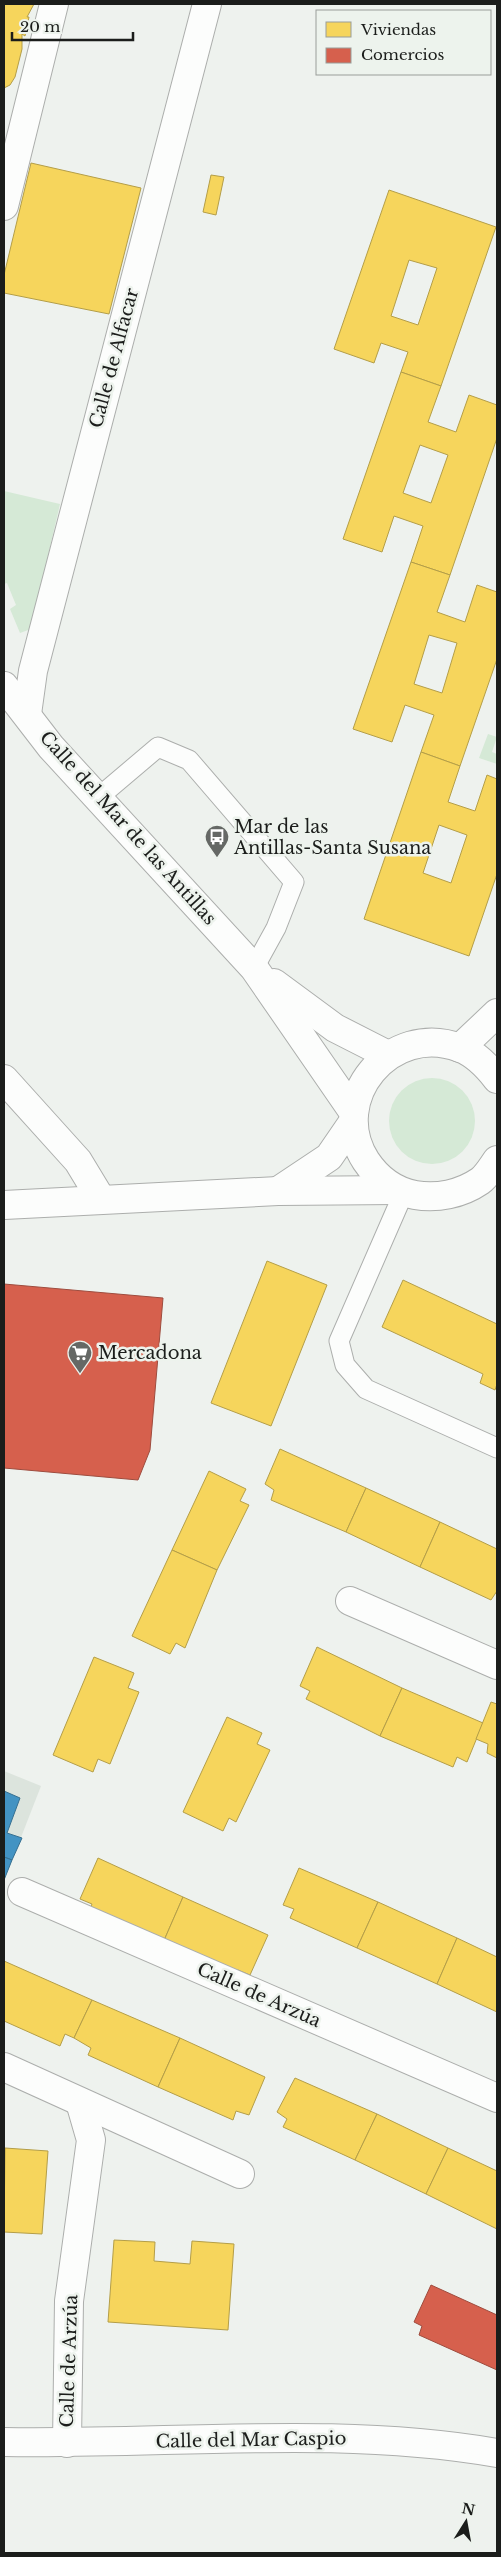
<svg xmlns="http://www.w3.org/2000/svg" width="501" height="2557" viewBox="0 0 501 2557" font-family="'Libre Baskerville',serif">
	<rect width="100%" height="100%" fill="#eef2ee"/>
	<!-- built -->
	<polygon fill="#dce4dd" points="4,1771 41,1786 4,1881"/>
	<!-- green -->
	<g fill="#d5e9d6">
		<polygon points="4,491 60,504 31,629 20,633 10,609 16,605 7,583 4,584"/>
		<polygon points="488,734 497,737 492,752 497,754 497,764 479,758"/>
		<circle cx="432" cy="1121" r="43"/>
	</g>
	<!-- homes -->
	<g fill="#f6d55c" stroke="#b49e48" fill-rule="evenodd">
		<polygon points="4,4 34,4 27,17 29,17 25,36 22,34 22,49 15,77 10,85 4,88"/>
		<polygon points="31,163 141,188 109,314 4,293 4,275"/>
		<polygon points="211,175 224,177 216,215 203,212"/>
		<path d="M389,190L496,227L441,386L401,372L408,352L381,343L374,363L334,349ZM409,260L437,268L418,325L391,316Z"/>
		<path d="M401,372L441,386L428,422L456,432L469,395L497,405V438L450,575L411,562L423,526L394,516L382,552L343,539ZM420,445L448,455L431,503L403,493Z"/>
		<path d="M411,562L450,575L437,612L465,622L477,585L497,592V659L460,766L421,752L434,715L405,705L392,742L353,729ZM429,635L457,643L442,693L414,684Z"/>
		<path d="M421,752L460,766L448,802L475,811L487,775L497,779V874L469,956L364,919ZM439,825L467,835L451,883L423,873Z"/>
		<polygon points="267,1261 327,1285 271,1426 211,1403"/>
		<polygon points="403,1280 497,1324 497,1384 495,1390 480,1383 483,1374 382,1327"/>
		<polygon points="280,1449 366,1488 346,1532 271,1500 274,1490 265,1484"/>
		<polygon points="209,1471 246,1489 240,1501 249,1505 217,1570 172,1550"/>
		<polygon points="366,1488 440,1522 420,1567 346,1532"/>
		<polygon points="440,1522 497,1549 497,1591 491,1600 420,1567"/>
		<polygon points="172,1550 217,1570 185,1648 176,1643 170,1654 132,1636"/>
		<polygon points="317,1647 402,1688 380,1736 306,1699 310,1691 300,1686"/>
		<polygon points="94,1657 134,1673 128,1688 139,1692 110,1764 98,1759 93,1772 53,1755"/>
		<polygon points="402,1688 483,1723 467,1762 457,1757 453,1767 380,1736"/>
		<polygon points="491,1702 497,1704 497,1758 487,1753 488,1744 476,1739"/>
		<polygon points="227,1717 262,1733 257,1744 270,1750 236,1822 229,1818 223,1831 183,1812"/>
		<polygon points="98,1858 183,1897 162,1945 89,1911 92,1904 80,1899"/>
		<polygon points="299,1868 378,1902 357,1948 290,1918 294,1909 283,1905"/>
		<polygon points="183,1897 268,1935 250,1975 238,1970 235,1976 162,1945"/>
		<polygon points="378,1902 457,1938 437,1984 357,1948"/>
		<polygon points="457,1938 497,1957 497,2012 437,1984"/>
		<polygon points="4,1961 92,2000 74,2038 65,2034 60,2046 4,2021"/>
		<polygon points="92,2000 180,2038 158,2087 88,2055 91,2048 74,2038"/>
		<polygon points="180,2038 265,2077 249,2115 236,2111 233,2120 158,2087"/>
		<polygon points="295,2078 377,2114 355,2160 283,2127 287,2119 277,2112"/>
		<polygon points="377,2114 448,2148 426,2194 355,2160"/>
		<polygon points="5,2148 48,2151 42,2234 4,2232"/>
		<polygon points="448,2148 497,2171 497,2229 426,2194"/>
		<polygon points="114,2240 155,2242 154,2261 190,2264 192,2241 234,2244 228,2330 108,2322"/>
	</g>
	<!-- shops -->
	<g fill="#d6604d" stroke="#9e4c3e">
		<polygon points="4,1284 163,1298 150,1450 138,1480 4,1468"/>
		<polygon points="431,2285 497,2315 497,2370 419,2335 422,2326 414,2322"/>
	</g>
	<!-- schools -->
	<g fill="#4393c3" stroke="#377091">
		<polygon points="4,1791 20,1798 7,1833 22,1838 12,1860 4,1857"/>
		<polygon points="4,1857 12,1860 4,1880"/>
	</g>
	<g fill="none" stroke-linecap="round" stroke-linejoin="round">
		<defs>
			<g id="lane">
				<polyline points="99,797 158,747 189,760 294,882 276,928 254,968"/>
				<polyline points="404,1192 339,1341 345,1365 366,1389 497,1448"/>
			</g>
			<g id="street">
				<polyline points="4,206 54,4"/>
				<polyline points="4,686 51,747 254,968 354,1113"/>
				<polyline points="27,714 33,671 207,4"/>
				<polyline points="274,983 335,1028 388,1055"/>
				<polyline points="460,1048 497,1013"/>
				<polyline points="4,1079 78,1161 101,1199"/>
				<path d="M497,1079C487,1066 476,1054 460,1048C391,1021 326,1099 366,1161C378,1179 394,1191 415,1195C437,1199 461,1194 480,1181C487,1176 492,1167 497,1160"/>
				<polyline points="278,1191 329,1157 353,1122"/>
				<polyline points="4,1205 278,1191 397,1190"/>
				<polyline points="350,1601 497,1665"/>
				<polyline points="22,1892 497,2098"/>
				<polyline points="4,2067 240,2174"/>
				<path d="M4,2442C168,2445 335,2425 497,2453"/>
				<polyline points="67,2443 69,2301 91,2140 80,2102"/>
			</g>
		</defs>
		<!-- lane casing -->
		<use href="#lane" stroke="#acaeac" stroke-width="21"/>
		<!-- street casing -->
		<use href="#street" stroke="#acaeac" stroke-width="30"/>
		<!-- lane -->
		<use href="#lane" stroke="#fcfdfc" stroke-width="19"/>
		<!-- street -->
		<use href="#street" stroke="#fcfdfc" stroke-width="28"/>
	</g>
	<!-- icons -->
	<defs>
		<symbol id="bus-pin" viewBox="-11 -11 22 30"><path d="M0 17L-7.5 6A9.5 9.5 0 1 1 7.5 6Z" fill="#656865" stroke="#edf3ed"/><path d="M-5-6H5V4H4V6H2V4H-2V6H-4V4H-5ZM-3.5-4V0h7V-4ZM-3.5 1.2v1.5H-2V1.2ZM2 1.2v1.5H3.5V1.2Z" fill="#fff"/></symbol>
		<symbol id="supermarket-pin" viewBox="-11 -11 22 30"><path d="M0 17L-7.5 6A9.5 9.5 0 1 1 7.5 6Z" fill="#656865" stroke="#edf3ed"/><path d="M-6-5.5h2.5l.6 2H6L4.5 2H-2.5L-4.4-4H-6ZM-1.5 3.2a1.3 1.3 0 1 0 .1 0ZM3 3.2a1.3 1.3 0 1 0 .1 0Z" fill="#fff"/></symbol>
	</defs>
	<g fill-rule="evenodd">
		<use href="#bus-pin" x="203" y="823" width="28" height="38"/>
		<use href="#supermarket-pin" x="66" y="1339" width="28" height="38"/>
	</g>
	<g text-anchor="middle" stroke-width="5" stroke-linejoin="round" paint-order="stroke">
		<!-- street labels -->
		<g font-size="18" fill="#1b1d1b" stroke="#edf3ed">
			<text transform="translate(114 358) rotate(-75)" y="6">Calle de Alfacar</text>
			<text transform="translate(128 828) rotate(48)" y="6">Calle del Mar de las Antillas</text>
			<text transform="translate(259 1995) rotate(24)" y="6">Calle de Arzúa</text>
			<text transform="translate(69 2361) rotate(-88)" y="6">Calle de Arzúa</text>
			<text transform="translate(251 2440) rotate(-1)" y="6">Calle del Mar Caspio</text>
		</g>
		<!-- poi labels -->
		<g font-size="18" fill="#1b1d1b" stroke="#edf3ed" text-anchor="start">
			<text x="234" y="833">Mar de las<tspan x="234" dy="21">Antillas-Santa Susana</tspan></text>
			<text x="98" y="1359">Mercadona</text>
		</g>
	</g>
	<!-- border -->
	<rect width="501" height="2557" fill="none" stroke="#1b1d1b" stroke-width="10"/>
	<!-- legend -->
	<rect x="316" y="10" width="175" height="65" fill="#edf3ed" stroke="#999d99"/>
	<rect x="326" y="22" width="25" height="15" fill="#f6d55c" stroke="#999d99"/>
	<text x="361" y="35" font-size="15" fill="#1b1d1b">Viviendas</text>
	<rect x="326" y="48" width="25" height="15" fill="#d6604d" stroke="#999d99"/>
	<text x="361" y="60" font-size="15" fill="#1b1d1b">Comercios</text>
	<!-- north arrow -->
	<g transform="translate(466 2522) rotate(11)" stroke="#edf3ed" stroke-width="4" paint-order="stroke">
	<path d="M0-4L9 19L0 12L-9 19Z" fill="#1b1d1b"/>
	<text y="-8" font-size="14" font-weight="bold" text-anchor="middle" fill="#1b1d1b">N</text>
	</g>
	<!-- scale -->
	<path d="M12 32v8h121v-8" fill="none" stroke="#1b1d1b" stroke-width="2.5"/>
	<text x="20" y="32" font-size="15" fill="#1b1d1b" stroke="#edf3ed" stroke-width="4" paint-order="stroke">20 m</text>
</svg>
